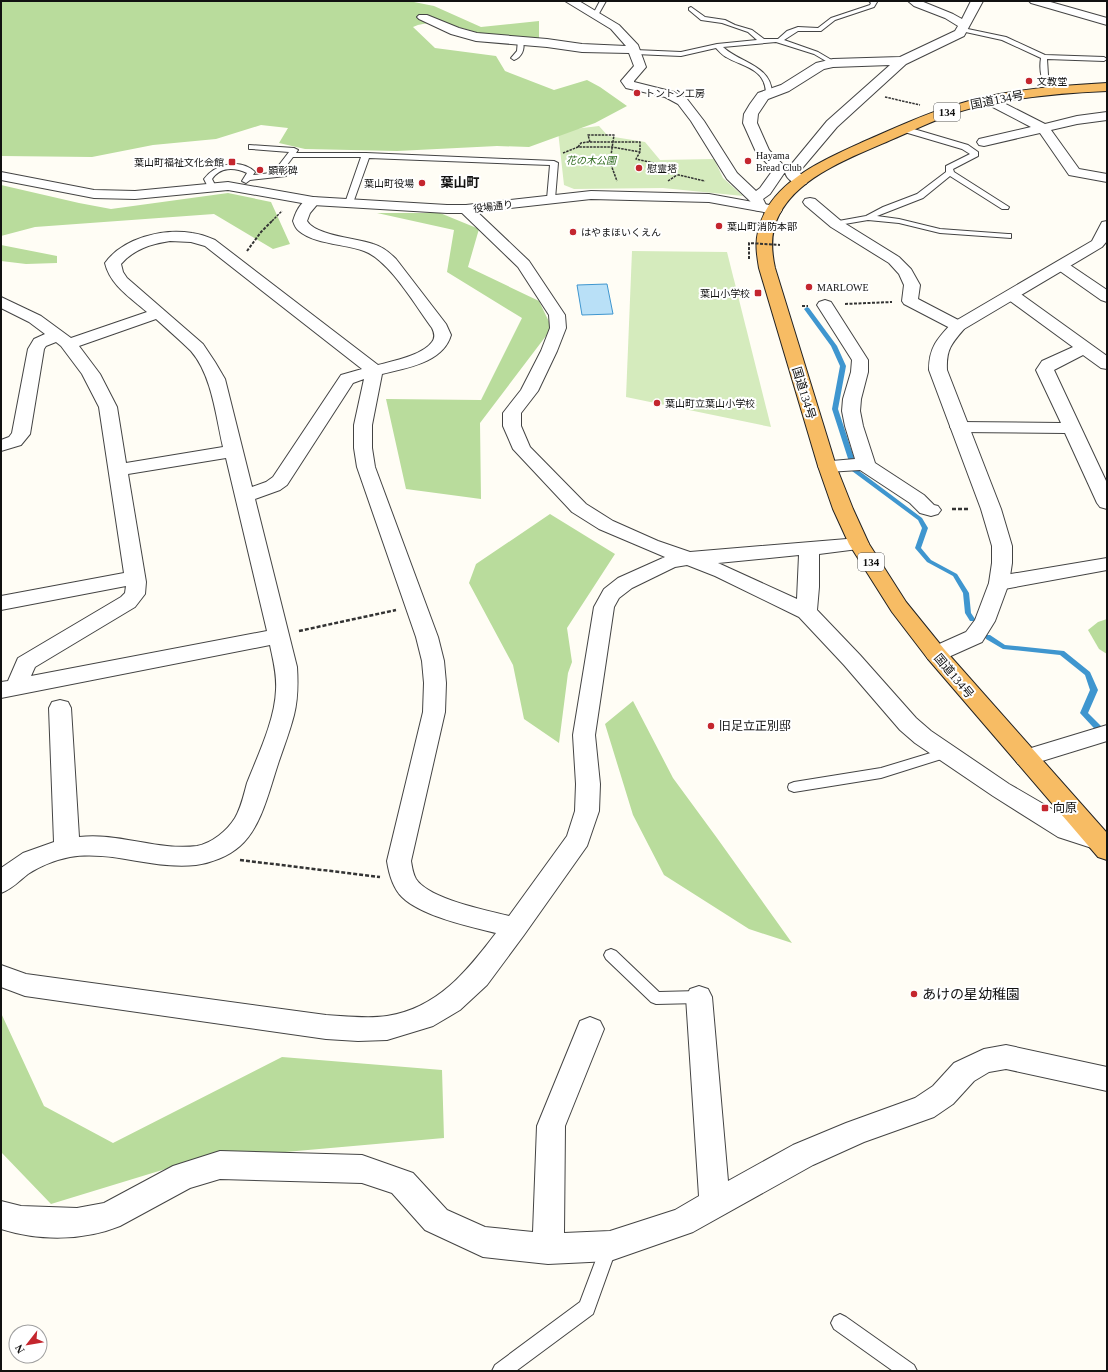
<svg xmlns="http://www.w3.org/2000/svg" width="1108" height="1372" viewBox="0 0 1108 1372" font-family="'Times New Roman','Noto Sans JP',serif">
	<rect width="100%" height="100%" fill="#fffdf5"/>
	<!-- green -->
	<g fill="#d5ebbd">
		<polygon points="599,126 608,136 645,142 660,160 714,159 723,178 743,196 663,188 574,189 564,185 558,131"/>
		<polygon points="632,251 727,252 771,427 626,397"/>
	</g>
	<!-- forest -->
	<g fill="#b9dc9c">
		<path d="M1,1H409L434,6L481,27L539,21V41C527,41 513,43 502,40C474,34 441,15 413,27L435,48L496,56L505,71L554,90L587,80L600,87L627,106L595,123L529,147L497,146L397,151L305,149L279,143L288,128L261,125L216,139L153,145L92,157L2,156Z"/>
		<polygon points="1,185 79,203 111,209 228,193 271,202 290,244 273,249 214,214 35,227 1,236"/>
		<polygon points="377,213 440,213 479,229 468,267 539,301 552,328 480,423 481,499 406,489 386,399 481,400 522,318 447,272 454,230"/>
		<polygon points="1,245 57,256 57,263 26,264 1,261"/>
		<polygon points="550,514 615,554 567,628 572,662 568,673 559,743 524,719 513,665 469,583 476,564"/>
		<polygon points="1107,619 1107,654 1099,649 1088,630 1098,622"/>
		<polygon points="633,701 673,778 717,838 792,943 749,929 664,875 633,815 605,724"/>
		<polygon points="1,1013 44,1106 113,1143 282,1057 442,1070 444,1138 195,1160 51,1204 1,1152"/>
	</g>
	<!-- water -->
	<polygon fill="#b9e0f7" stroke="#3f96cf" points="607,284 613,314 582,315 577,285"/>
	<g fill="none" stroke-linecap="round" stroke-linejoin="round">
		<!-- stream -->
		<g fill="#3f96cf" fill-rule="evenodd">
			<polygon points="807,307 809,308 837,346 846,366 838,409 858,470 922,518 928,528 921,548 931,560 957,574 969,593 971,613 975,619 974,621 970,621 965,613 963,593 953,576 927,562 915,548 922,528 918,520 852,471 832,409 840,366 831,346 804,309"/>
			<polygon points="986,635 990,635 1005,645 1064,651 1090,672 1098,690 1088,713 1107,732 1107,740 1104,739 1080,713 1090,690 1085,675 1060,655 1003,649 986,639 985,637"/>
		</g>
		<defs>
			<g id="service">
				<polygon points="600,1 606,1 597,17 593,17 592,16"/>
				<path d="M869,1L877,2L874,7L835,20L821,31H798L784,40L818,52L835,62V64H831L814,54L776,42L723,47C740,63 771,65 772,93L769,95L766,93C765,68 743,67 726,57C722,55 719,51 716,48L681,56L635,54L632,52L635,50L681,52L717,44L757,40L748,32L722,23L701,20L689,10V8L691,7L705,17L725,20L735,25L752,30L764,39H778L787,31L798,27L818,28L831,18L870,5L871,3Z"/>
				<path d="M963,28L1006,37L1045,55L1104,57L1107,59L1104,61L1047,59L1048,75L1057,90L1054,92C1041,87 1039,70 1041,58L1002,40L961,31L960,30Z"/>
				<path d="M518,40L523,41C525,49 522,57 514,60L511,58L517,51Z"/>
				<polygon points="901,127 907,127 968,145 978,152 978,156 953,169 954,172 1009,207 1008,209 1002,209 950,176 923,198 877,216 899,219 940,229 1008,234 1011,234 1011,238 940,233 899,223 868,220 833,226 833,222 866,216 883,207 917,194 946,172 946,166 970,154 962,149 901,131"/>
				<path d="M249,145L294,148L298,150L296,153H366L554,161L558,163L555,199L551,201L547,199L550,165L369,158L353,203L349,205L345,203L361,157H293L287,165L286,176L250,180L246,183L242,181L247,173C234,167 220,167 212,179L216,187L215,189H209L204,179C215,164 240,158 255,172L253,175L279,172V165L289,152L252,149H249Z"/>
				<polygon points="947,748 951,750 953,753 951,756 881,778 794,792 789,790 788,787 789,784 794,782 881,768"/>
				<polygon points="611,949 616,951 659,992 699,991 704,993 706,997 704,1001 699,1003 656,1004 651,1002 606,959 604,955 606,951"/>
				<polygon points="609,1239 615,1241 617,1247 593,1314 516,1371 492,1371 495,1365 580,1302 603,1241"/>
				<polygon points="840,1314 846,1317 914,1365 917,1371 893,1371 834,1329 831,1323 834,1317"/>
			</g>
			<g id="minor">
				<path d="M565,1H579L619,25L638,45L646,67L634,81V82L674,92L687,99L704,121L737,173L756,191L760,188L773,170L756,152L743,123L744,114L750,104L758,93L781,85L816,63L833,59L900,57L955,31L958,26L945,18L914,6L908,1H921L953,14L962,19L971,1H983L964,36L906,64L837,127L799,172L808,181L806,184C797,186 787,181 785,172L827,121L890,65L833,67L824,69L789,91L768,99L758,114L757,123L769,150L787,169L770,194L763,199L767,207L765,210L760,211L755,210L750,201L727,179L691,121L678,104L665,97L626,88L621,81L634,66L629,53L582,52L547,47L476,41L451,34L419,19L417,17L419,15H427L459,28L477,33L547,39L582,44L626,46L611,29Z"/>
				<polygon points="1029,1 1047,1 1107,18 1107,25 1031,3"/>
				<polygon points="990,96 1045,124 1077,116 1107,112 1107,120 1077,124 1051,130 1079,169 1107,174 1107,182 1069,175 1040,133 984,146 979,145 977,142 979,139 1031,127 985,103 984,100 985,97"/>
				<path d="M313,197L318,198L320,201L310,213L307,221C316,236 357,238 373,244C383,247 389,252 396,259L446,324L451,335C443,363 406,368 382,374L372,425V448L375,467L438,637L444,661L446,683L445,712L411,861C412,867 413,874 416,879C429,899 486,910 509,916L567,836L575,811L576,784L573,735L594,607L604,589L618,578L665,557L599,529L572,512L513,449L503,426V413L521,390L541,351L550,328L549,315L518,267L461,212L459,209L461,206L466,205L471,206L529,261L565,315L566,328L557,351L538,391L521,413V426L530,447L586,504L613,521L658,541L690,552L859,538L866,540L869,544L866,548L819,554V587L817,610L860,655L916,718L931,731L1009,784L1076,823L1107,834V850L1101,851L1058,837L993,796L915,743L900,730L844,665L799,617L715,576L687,565L675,567L632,588L619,598L614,607L595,735L600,784L599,811L587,846L524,935L487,985L460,1010L433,1026L387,1040L358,1041L326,1039L25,996L1,987V965L26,974L326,1015C346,1016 367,1019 387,1016C438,1008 467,971 496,933C471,927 421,916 402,897C393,888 389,874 387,861L423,712L424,683L422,661L416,637L357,467L354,448V425L364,379L353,383L287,485L280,490L255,499L297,667C298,683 298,699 294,715C290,731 284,746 279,761C270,787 262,827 240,846C229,856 211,863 196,865C154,870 112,850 70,857C55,860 40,866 28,874C19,881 12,889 1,893V868L23,853L54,842L49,708L52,702L60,700L68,702L71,708L79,837C118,832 157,851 197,846C212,843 227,831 235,818C241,808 244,794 247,783C258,755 275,720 276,690C277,674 273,660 270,645L1,698V682L8,681L18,658L121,597L125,593L126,586L1,610V596L124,573L99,407L82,374L61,346L56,342L46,346L44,349L30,434L21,445L1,451V440L9,437L12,433L28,349L34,339L45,334L29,322L1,308V297L41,316L71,338L147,312C131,298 110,285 105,263C123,238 163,228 192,233C200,234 208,237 215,240L378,365C393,361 423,355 432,342C436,337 434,332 432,328C415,305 389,260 364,251C345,244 314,244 299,231C296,229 294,224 293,221C296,211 302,199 313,197ZM170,241L191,242L205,246L362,369L341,375L273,477L266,482L252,487L225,379L215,362L203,344L127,278L123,272L121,264C134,249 151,244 170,241ZM156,319C168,330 180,340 191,351C212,375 216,417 223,447L126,463L117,407L100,374L79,346ZM226,458L267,631L31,676L35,667L135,607L145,594L146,582L128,474ZM799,555L797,599L718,563Z"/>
				<polygon points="810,198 815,199 841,221 899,257 911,269 920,285 918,299 964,323 966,326 964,329 958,331 952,329 904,304 902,301 904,285 899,274 889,263 831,227 805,205 803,202 805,199"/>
				<polygon points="1062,261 1067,263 1107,290 1107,302 1101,300 1057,269 1054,266 1057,263"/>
				<polygon points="1012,290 1018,292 1107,356 1107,369 1101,368 1083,355 1054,370 1107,483 1107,509 1100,507 1097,503 1065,433 959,432 953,431 950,427 953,423 959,422 1061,423 1036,370 1042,361 1073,347 1006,298 1004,295 1006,292"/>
				<polygon points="825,300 831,302 868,360 868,372 861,399 860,411 863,426 875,463 924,495 934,505 938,506 941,510 938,514 931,516 920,513 910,503 860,470 827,472 820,470 818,466 820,462 855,459 845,426 842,411 843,399 851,372 852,360 817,305 819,302"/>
				<polygon points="1107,558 1107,570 999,590 992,588 989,583 992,578 999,576"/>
				<polygon points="1107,725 1107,741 1026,766 1018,764 1014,758 1018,752"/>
				<path d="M699,986L708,989L712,997L728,1181L793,1145L846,1123L915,1098L933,1086L954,1063L984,1049L1006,1045L1107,1067V1091L1006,1069L989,1072L974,1081L953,1104L934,1117L864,1142L813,1165L693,1232L610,1261L548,1264L483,1257L425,1230L392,1193L362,1183L220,1179L190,1188L120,1226C83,1241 39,1241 1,1229V1201L21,1206L77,1208L104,1203L173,1166L220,1151L362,1155L413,1173L447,1210L485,1227L533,1232L537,1126L580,1021L590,1017L600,1021L604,1029L565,1126L564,1233L610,1231L675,1210L699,1196L686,997L690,989Z"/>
			</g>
			<g id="tertiary">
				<polygon points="1,172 94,190 135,191 228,182 313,197 447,205 466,205 591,191 709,194 775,206 780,207 782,210 780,213 775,214 709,202 591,199 466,213 447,213 313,205 228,190 135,199 94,198 1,180"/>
				<path d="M1107,221V241L1102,247L964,329C951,344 946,350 947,370L1001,509L1012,546V563L1009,583L995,621L982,642L944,659L936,661L928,659L925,654L928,649L966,632L975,620L989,583L992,563V546L981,509L929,370C929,347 938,338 952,323L1092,241L1102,222Z"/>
			</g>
			<path id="trunk" d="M1107,83V91C1062,93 1016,97 972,108C944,115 919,128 893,139C855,156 799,175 779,215C770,232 771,250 775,268L836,466L853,509L869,544L906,602L944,649L1107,833V860L1098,857L928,659L892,612L849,544L833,509L818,466L759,268C757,256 755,244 758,232C768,182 824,160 865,141C893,129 922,115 952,106C1001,90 1055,86 1107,83Z"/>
		</defs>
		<!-- service casing -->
		<use href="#service" stroke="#444" stroke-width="2"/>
		<!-- minor casing -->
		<use href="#minor" stroke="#444" stroke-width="2"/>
		<!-- tertiary casing -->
		<use href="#tertiary" stroke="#444" stroke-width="2"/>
		<!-- trunk casing -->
		<use href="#trunk" stroke="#222" stroke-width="2"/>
		<!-- path-far2 -->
		<g stroke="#333" stroke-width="1.5" stroke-dasharray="2.5 1" stroke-linecap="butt">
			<polyline points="1107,39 1107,44"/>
			<polyline points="885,97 920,105"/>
			<polyline points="590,142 588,135 614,135 610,162 617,181"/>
			<polyline points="578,147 581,143 588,142 640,142 640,152 636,159 663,165 661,171 705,181"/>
			<polyline points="563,153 578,147 612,147 640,152"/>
			<polyline points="668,181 677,175"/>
			<polyline points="272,221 282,211"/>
		</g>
		<!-- path-far1 -->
		<g stroke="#333" stroke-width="2" stroke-dasharray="3 1.5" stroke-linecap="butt">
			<polyline points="247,251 261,232 273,220"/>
			<polyline points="845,304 892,302"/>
			<polyline points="802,306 808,306"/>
		</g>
		<!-- path -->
		<g stroke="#333" stroke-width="2.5" stroke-dasharray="4 2" stroke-linecap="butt">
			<polyline points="952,509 969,509"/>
			<polyline points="299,631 396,610"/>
			<polyline points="240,860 380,877"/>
		</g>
		<!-- service -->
		<use href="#service" fill="#fff" fill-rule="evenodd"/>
		<!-- minor -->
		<use href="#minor" fill="#fff" fill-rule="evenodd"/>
		<!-- tertiary -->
		<use href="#tertiary" fill="#fff" fill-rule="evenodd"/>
		<!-- trunk -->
		<use href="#trunk" fill="#f7bc64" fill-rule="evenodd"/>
		<!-- path-bridge -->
		<polyline stroke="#333" stroke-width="2" stroke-dasharray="3 1.5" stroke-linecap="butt" points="749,259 749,243 780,245"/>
	</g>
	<!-- markers -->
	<g fill="#c4262e" stroke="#fff" stroke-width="1.5">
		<circle cx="1029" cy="81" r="4"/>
		<circle cx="637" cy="93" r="4"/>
		<circle cx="748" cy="161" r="4"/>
		<rect x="228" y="158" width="8" height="8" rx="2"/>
		<circle cx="639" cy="168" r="4"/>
		<circle cx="260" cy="170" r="4"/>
		<circle cx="422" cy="183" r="4"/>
		<circle cx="719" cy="226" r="4"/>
		<circle cx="573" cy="232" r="4"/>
		<circle cx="809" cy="287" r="4"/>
		<rect x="754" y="289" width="8" height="8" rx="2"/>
		<circle cx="657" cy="403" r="4"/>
		<circle cx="711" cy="726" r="4"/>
		<rect x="1041" y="804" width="8" height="8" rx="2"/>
		<circle cx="914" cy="994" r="4"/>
	</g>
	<g text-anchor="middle" stroke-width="4" stroke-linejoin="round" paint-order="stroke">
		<!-- far-poi labels -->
		<g font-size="10" fill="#111" stroke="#fff" text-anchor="start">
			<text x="1037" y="85">文教堂</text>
			<text x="645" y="97">トントン工房</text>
			<text x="756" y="159">Hayama<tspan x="756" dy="12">Bread Club</tspan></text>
			<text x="224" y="166" text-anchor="end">葉山町福祉文化会館</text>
			<text x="647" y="172">慰霊塔</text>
			<text x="268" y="174">顕彰碑</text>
			<text x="414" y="187" text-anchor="end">葉山町役場</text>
			<text x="727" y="230">葉山町消防本部</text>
			<text x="581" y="236">はやまほいくえん</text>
			<text x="817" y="291">MARLOWE</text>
			<text x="750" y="297" text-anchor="end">葉山小学校</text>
			<text x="665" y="407">葉山町立葉山小学校</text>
		</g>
		<!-- far-park labels -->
		<g font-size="10" font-style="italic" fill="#2f6b1f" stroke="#fff">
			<text x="591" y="164">花の木公園</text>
		</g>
		<!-- far-street labels -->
		<g font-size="10" fill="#111" stroke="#fff">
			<text transform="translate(493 206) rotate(-7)" y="4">役場通り</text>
		</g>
		<!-- shield labels -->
		<g fill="#fff" stroke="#585858" stroke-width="1">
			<rect x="934" y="103" width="26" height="18" rx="3"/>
			<rect x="858" y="553" width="26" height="18" rx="3"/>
		</g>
		<g font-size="11" font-weight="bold" fill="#111">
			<text x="947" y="116">134</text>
			<text x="871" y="566">134</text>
		</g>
		<!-- street labels -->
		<g font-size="12" fill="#111" stroke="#fff">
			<text transform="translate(997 100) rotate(-11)" y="4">国道134号</text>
			<text transform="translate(804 393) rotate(73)" y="4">国道134号</text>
			<text transform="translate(954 676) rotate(50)" y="4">国道134号</text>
		</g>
		<!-- poi labels -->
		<g font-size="12" fill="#111" stroke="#fff" text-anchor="start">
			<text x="719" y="730">旧足立正別邸</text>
			<text x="1053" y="812">向原</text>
		</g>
		<!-- far-district labels -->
		<g font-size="13" font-weight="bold" fill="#111" stroke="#fff">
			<text x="460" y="187">葉山町</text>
		</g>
		<!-- near-poi labels -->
		<g font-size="14" fill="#111" stroke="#fff" text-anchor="start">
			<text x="922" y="999">あけの星幼稚園</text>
		</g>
	</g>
	<!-- border -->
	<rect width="1108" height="1372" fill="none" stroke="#111111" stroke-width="4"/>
	<!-- north arrow -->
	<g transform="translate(28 1344) rotate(239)"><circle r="19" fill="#ffffff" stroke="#a0a0a0"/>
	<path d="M0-3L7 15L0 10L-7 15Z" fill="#c4262e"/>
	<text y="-6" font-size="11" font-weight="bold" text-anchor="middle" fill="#111111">N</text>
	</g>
</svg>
